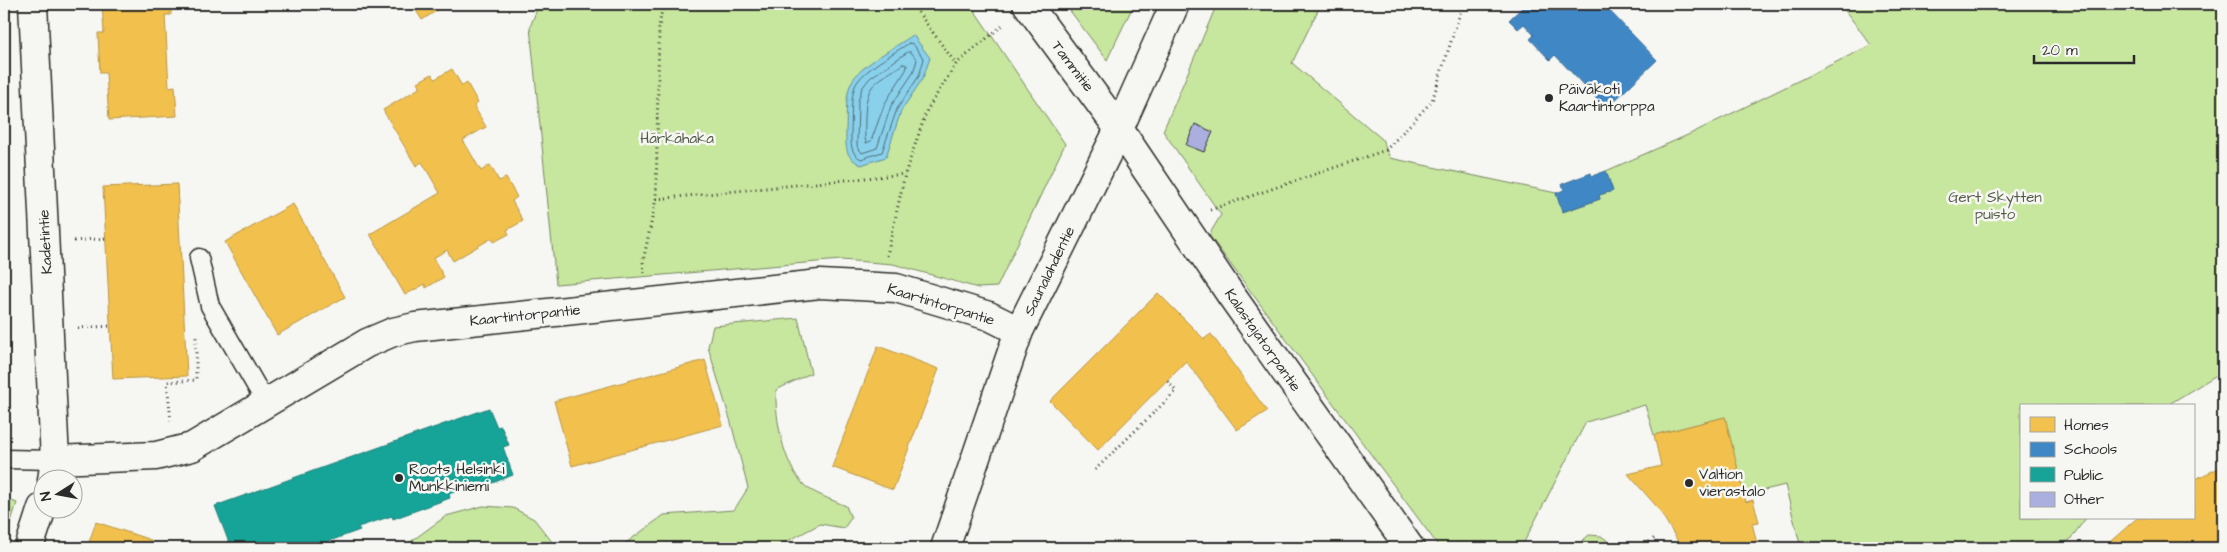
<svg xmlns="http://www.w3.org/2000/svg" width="2227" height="552" viewBox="0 0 2227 552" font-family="'Architects Daughter',sans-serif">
	<rect width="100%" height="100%" fill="#f6f6f2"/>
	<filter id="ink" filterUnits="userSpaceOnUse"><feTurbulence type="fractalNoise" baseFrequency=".02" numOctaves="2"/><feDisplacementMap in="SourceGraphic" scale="10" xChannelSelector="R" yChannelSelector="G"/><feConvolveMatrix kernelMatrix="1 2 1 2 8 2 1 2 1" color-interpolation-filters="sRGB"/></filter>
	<g filter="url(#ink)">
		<!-- green -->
		<g fill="#c7e69e" stroke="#798864">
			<polygon points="539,4 970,4 1065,144 997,287 978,288 893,264 841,260 556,284 530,27"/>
			<polygon points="1065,4 1134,4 1107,60"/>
			<polygon points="1217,4 1321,4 1292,63 1382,139 1390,158 1556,193 1563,212 1600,199 1599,195 1612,191 1606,171 1690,134 1871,45 1840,4 2223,4 2223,371 2166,406 2021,406 2021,518 2086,518 2069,541 2031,548 1801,548 1785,485 1744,495 1725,417 1654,435 1645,405 1586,422 1521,548 1440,548 1209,235 1221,215 1163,131"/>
			<path d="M798,318L811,373L776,390C775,418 783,464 804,485C812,493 835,501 846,506L851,518L844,528L820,524L786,542L769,548H619L664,515L734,510L748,488L730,419L708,347L713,326Z"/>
			<polygon points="4,498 17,503 4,543"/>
			<polygon points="483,506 513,508 534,519 557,548 402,548 446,516"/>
			<polygon points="1589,535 1601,536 1618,548 1574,548"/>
		</g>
		<!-- water -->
		<path fill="#89d0eb" stroke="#638e9e" d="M913,35L930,58L923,78L901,111L886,157L861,165C844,156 846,148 846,129C847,115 845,96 851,83C860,65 896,47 913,35Z"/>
		<!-- homes -->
		<g fill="#f2c14e" stroke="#b69444">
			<polygon points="102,4 171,4 171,15 165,15 169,87 175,86 177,116 109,120 106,73 100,73 98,33 104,33"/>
			<polygon points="412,4 447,4 422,20"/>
			<polygon points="452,69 462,86 467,83 478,103 474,106 486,127 463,140 481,171 490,165 499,181 506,178 517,197 512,201 523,221 507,230 509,234 494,242 492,238 453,261 447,250 433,258 444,277 426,288 425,284 405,295 370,234 440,193 422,162 416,166 383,110 421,87 418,82 432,74 435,79"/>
			<polygon points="177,184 187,376 113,379 103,187"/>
			<polygon points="293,204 345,297 277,335 225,242"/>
			<polygon points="1158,293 1204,339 1211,334 1267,411 1237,430 1186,361 1098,450 1050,401"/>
			<polygon points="878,346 939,369 893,490 832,467"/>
			<polygon points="705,360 723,425 572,466 554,401"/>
			<polygon points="1725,417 1746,502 1753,500 1759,522 1752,523 1758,548 1682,548 1658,508 1628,474 1661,466 1654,435"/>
			<polygon points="2223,466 2223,548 2103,548 2137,518 2193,518 2193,480"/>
			<polygon points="96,522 151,540 148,548 87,548"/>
		</g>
		<!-- schools -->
		<g fill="#3f88c5" stroke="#396c97">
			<polygon points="1526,4 1603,4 1657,60 1606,109 1555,55 1550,60 1530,39 1534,35 1524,24 1518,29 1509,20"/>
			<polygon points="1606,171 1613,191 1599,195 1600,199 1562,212 1556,193 1564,190 1562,184 1591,173 1592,176"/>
		</g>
		<!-- public -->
		<polygon fill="#17a398" stroke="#1d7f77" points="489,408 497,427 501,426 509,445 503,447 513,475 482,487 481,482 449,494 450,498 393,519 392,516 358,527 360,530 310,548 231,548 215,506"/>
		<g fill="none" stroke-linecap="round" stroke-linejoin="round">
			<!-- shore -->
			<g stroke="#516d78" stroke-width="1">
				<path d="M909,43L913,44L924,59L919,76L897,109L882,152L861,159C850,153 851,144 851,133C852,118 850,101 855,86C862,70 895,53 909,43Z"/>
				<polygon points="908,52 911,52 917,60 913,73 891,106 877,148 862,153 857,146 858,101 862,88 870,78"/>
				<path d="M903,64L907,65L906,70L885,103L871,141L866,143C864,136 865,127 865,119C866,82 874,84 903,64Z"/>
			</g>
		</g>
		<!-- building -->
		<polygon fill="#aaafe0" stroke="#2b2b2b" points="1195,124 1213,132 1204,152 1186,145"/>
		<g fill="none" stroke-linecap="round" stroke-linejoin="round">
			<defs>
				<g id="service">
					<polyline points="199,258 210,306 266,403"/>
					<polyline points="4,459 55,460"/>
				</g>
				<g id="minor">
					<polyline points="33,4 55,460 52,480"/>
					<polyline points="1027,4 1119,129 1231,295 1410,548"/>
					<polyline points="55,460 156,456 192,447 367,343 393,332 415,327 820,284 896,288 989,316 1019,331"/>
					<polyline points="29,548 42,508"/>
				</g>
				<polyline id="tertiary" points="945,548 1019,331 1119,129 1175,4"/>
			</defs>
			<!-- service casing -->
			<use href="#service" stroke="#2b2b2b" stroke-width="21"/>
			<!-- minor casing -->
			<use href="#minor" stroke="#2b2b2b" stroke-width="31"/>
			<!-- tertiary casing -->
			<use href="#tertiary" stroke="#2b2b2b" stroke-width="31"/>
			<!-- path -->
			<g stroke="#2b2b2b" stroke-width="3" stroke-dasharray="1 4" stroke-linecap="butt">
				<polyline points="912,4 956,64"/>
				<polyline points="656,199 905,174"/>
				<polyline points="1210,210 1386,150 1432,101 1463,4"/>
				<polyline points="74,241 106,238"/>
				<polyline points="887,256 905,174 927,110 956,64 1004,24"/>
				<polyline points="644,273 643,262 656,199 659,27 663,4"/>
				<polyline points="78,328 110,326"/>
				<polyline points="171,421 167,382 196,380 196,336"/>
				<polyline points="1095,470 1176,391 1167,381"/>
				<polyline points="1641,548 1656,537"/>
			</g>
			<!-- service -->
			<use href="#service" stroke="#f6f6f2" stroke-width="18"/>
			<!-- minor -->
			<use href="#minor" stroke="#f6f6f2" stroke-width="28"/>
			<!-- tertiary -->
			<use href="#tertiary" stroke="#f6f6f2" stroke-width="28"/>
		</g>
	</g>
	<!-- markers -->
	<g fill="#2b2b2b" stroke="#f6f6f2" stroke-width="2">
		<circle cx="1549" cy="98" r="5"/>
		<circle cx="399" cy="478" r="5"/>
		<circle cx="1689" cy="483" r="5"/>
	</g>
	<g text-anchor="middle" stroke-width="5" stroke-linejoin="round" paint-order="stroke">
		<!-- street labels -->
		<g font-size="15" fill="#2b2b2b" stroke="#f6f6f2">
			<text transform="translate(1073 66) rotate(53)" y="5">Tammitie</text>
			<text transform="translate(45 242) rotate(-93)" y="5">Kadetintie</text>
			<text transform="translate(1049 271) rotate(-64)" y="5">Saunalahdentie</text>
			<text transform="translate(941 304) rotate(17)" y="5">Kaartintorpantie</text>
			<text transform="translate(525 315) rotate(-6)" y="5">Kaartintorpantie</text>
			<text transform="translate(1263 340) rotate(55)" y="5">Kalastajatorpantie</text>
		</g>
		<!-- poi labels -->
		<g font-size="15" fill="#2b2b2b" stroke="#f6f6f2" text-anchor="start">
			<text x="1559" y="94">Päiväkoti<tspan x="1559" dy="17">Kaartintorppa</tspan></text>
			<text x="409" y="474">Roots Helsinki<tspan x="409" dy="17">Munkkiniemi</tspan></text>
			<text x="1699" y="479">Valtion<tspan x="1699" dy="17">vierastalo</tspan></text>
		</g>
		<!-- park labels -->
		<g font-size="15" fill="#525a48" stroke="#f6f6f2">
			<text x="677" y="143">Härkähaka</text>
			<text x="1995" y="202">Gert Skytten<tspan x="1995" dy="17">puisto</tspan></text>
		</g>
	</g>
	<!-- margin -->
	<rect width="2227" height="552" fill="none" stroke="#f6f6f2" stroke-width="20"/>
	<rect x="10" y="10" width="2207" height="532" fill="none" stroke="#2b2b2b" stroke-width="2" filter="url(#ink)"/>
	<!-- legend -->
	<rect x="2020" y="404" width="175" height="115" fill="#f6f6f2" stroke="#a5a5a2"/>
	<rect x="2030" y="417" width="25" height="15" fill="#f2c14e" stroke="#a5a5a2"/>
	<text x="2064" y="430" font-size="15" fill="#2b2b2b">Homes</text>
	<rect x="2030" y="442" width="25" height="15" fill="#3f88c5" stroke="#a5a5a2"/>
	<text x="2064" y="454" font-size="15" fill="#2b2b2b">Schools</text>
	<rect x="2030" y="467" width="25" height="15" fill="#17a398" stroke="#a5a5a2"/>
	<text x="2064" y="480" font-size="15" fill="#2b2b2b">Public</text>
	<rect x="2030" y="492" width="25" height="15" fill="#aaafe0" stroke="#a5a5a2"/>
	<text x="2064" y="504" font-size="15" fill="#2b2b2b">Other</text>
	<!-- north arrow -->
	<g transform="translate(58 494) rotate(259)"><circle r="24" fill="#f6f6f2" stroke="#a5a5a2"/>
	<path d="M0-4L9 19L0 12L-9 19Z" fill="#2b2b2b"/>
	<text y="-8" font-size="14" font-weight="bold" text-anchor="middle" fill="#2b2b2b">N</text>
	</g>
	<!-- scale -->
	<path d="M2034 55v8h100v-8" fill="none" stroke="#2b2b2b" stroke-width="2.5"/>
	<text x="2042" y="55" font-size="15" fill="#2b2b2b" stroke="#f6f6f2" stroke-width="4" paint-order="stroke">20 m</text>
</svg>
